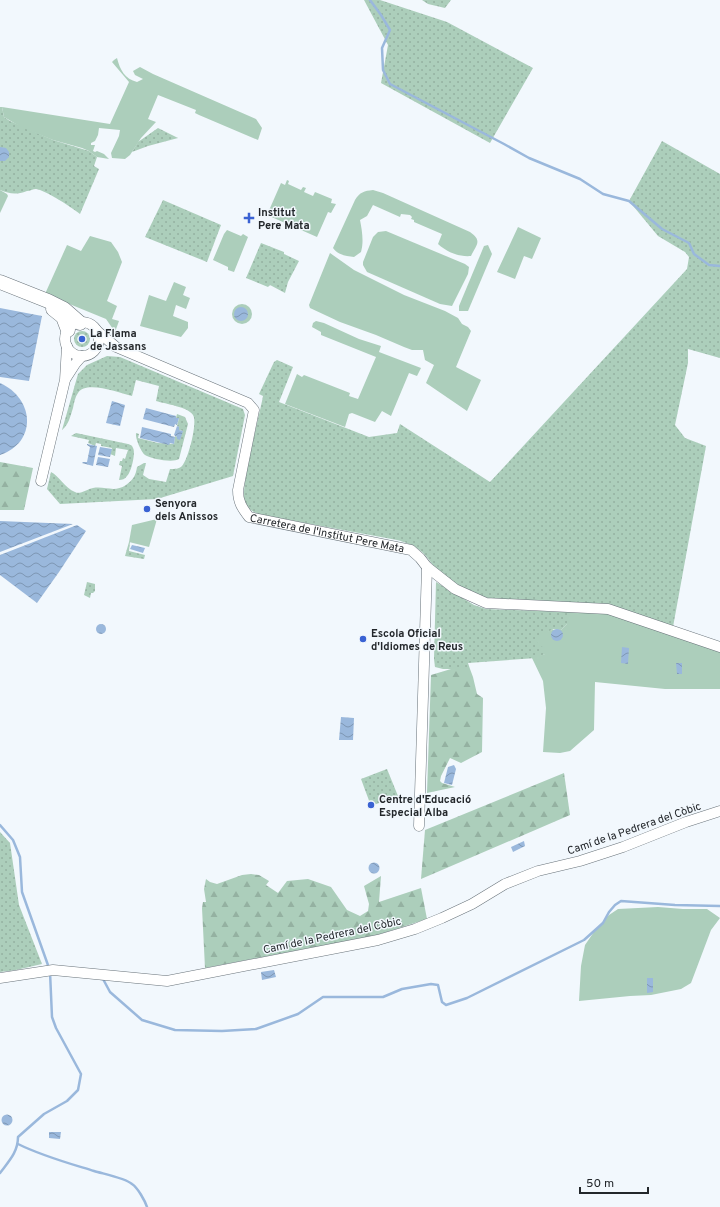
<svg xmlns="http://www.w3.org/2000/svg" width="720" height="1207" viewBox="0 0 720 1207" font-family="Overpass,sans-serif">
	<defs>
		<pattern id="grass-dots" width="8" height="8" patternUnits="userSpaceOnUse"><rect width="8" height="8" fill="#accebb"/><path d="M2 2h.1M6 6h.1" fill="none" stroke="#94b1a1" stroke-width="1.8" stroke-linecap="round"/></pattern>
		<pattern id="forest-firs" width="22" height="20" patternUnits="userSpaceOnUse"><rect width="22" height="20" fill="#accebb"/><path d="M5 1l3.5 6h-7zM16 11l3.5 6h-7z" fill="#94b1a1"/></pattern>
		<pattern id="water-waves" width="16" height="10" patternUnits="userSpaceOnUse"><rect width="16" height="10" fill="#9ab8dc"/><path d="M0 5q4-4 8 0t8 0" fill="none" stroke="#7d96b3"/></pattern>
	</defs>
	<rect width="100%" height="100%" fill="#f2f8fd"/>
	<!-- grass -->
	<g fill="url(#grass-dots)">
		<polygon points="364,0 380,0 447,22 533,68 490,143 381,83 388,45"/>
		<polygon points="422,0 451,0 445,8 428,4"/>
		<path d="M0,107H2L4,117L10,121L53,140L89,151L97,157L94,166L99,169L80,214C71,207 47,191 36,189C33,189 30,191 27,191C16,195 10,194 0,190Z"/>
		<polygon points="158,128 178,138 148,146 132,152 138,142"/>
		<path d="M662,141L720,174V358L688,349V363L675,425L685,438L706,446L673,627L499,601C477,596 458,587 440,573C433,567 429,558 422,552C415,546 405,542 397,540L262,515C255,513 248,510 245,503C239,491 260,414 263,396L259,394L274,362L277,360L293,367L279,402L369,437L397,433L400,424L490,482L687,269L689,257L685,252L658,236L629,201Z"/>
		<polygon points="163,200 221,225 207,262 145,237"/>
		<polygon points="261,243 284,252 284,254 299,261 288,282 285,293 270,285 268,287 246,278"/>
		<circle cx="82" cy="339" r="8"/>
		<path d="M107,356L120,357L243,409L245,415L233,476L157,499L60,504L47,489L51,472C59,476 65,488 75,492C80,495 87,489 93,488C106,486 114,493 126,485C133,480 136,475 137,467L144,463H146L143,475L149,479L166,482L170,469C175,469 179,469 182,466C188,460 198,422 193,415C188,407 166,404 156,401L159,386L136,380L132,396C119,393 86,380 78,393C75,397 74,403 73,408C70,417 69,424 62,430L78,374L87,365Z"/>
		<path d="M177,414L185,417L188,424L179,459C173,463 151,459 145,455C141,452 135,438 136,433L139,434L138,438L158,443L174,444L175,436L177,437L183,431L179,430V427L177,426L179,418H176Z"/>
		<path d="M76,433L128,444C131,445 132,445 133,448C136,453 131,473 127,476C125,479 122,480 119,480L122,466L119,465L120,461H122L123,458L125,459L128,450L116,448L115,456L110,454L112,448L101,446V444L96,443L95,446L88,443L89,440L71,436Z"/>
		<polygon points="129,542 130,542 129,551 145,555 144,559 125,556"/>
		<polygon points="87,582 95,584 95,591 93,593 91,593 90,598 84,595"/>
		<polygon points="436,582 474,605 486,609 567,612 567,624 561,630 554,629 548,632 545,648 545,654 536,658 468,663 470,669 443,669 435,667 434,659"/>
		<polygon points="387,769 398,796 371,806 361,779"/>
		<polygon points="0,832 10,843 19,905 42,964 16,970 0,972"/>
	</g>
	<!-- forest -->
	<g fill="url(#forest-firs)">
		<polygon points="0,462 33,468 24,510 0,510"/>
		<polygon points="451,669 470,669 473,677 477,694 483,698 482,752 461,763 450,758 441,776 440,781 442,783 455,787 427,793 431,675"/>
		<polygon points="564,773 570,815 421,879 425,830"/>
		<polygon points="251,874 259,875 269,881 266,885 278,893 287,881 308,879 331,887 347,910 360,916 368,911 369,904 364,886 381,876 379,902 421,888 427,919 374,936 205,968 202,908 203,902 206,902 204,889 206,879 210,882 217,884 242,875"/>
	</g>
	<!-- garden -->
	<g fill="#accebb">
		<path d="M117,58C120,70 125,79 137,82L143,79L135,75L133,71L140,67L153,74L256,119L262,128L258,140L199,115L195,113L196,110L158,95L148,119L156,122L141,138L130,155L125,159L112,158L111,153L119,136L120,130L99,128L98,135L95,141L91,143V145H95L93,151L95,152L97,151L104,154L109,159L97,157L89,151L82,148L53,140L21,127L4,117L2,107L110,124L129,82L112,62L114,60Z"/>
		<polygon points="287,180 289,181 288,184 301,190 303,187 306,188 304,192 313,196 315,192 332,199 331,203 336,204 331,213 328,212 317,237 267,215 281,183 285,185"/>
		<polygon points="0,190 7,194 8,196 0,213"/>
		<path d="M373,190L383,193L470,232C483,241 476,245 471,256C458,257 447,252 438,244L442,234L414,222V220L411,219L412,217L410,215L401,214L400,217L373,205L367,216L360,220C362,230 364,242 361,252L354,257C346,256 338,255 333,248L355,200C360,192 364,191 373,190Z"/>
		<polygon points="518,227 541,238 532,259 524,256 515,279 497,272"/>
		<polygon points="227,230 241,236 243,234 248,237 234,272 228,270 228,267 213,260 224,234"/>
		<polygon points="386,231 465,264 469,267 468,274 452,306 440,304 367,272 363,265 363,262 373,237 378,232"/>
		<polygon points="90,236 111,242 118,252 122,262 107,301 117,306 112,319 119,321 115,332 106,319 45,294 67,245 81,251"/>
		<polygon points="488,245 492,254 468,311 459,311 459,306 484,246"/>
		<polygon points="330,253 354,270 404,295 445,311 458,318 462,324 468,327 471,331 456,367 481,380 467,411 426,383 434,365 425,360 423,350 412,350 404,347 376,335 340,322 310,308 309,305"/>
		<polygon points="174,282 186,287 183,295 190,298 186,309 176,305 173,316 188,322 188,328 181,337 140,326 149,295 166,301"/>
		<circle cx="242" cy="314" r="10"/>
		<polygon points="316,321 324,323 359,339 381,346 379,352 421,368 417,376 409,373 391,416 382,411 375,422 352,413 349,414 345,427 285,404 297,374 302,377 304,375 350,393 349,396 358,399 376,357 321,335 321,332 312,327 313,323"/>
		<polygon points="157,519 149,547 129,542 132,525"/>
		<path d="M567,612L609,613L720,649V689H665L595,682L594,730L570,751L560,753L543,752L546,708L543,681L532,658L545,654V648L538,645L536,639C541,633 553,628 561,630L567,624Z"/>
		<polygon points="658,907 683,909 707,909 720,918 711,930 691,983 681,989 651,995 630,996 579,1001 581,966 585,945 596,929 609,915 618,909"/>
	</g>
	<!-- water -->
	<g fill="url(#water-waves)">
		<polygon points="0,147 6,148 9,152 9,157 5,161 0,161"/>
		<circle cx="241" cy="314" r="7"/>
		<polygon points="0,308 42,316 29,381 0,377"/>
		<path d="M0,383C34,398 38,442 0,455Z"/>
		<polygon points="112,401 125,405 120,426 106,423"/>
		<polygon points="146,408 176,416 176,418 179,418 177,425 175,424 174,427 143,419"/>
		<polygon points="177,426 179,427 179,430 183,431 180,440 177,439 177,437 174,435"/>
		<polygon points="142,427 171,434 171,436 175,437 174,444 170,443 169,445 140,438"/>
		<polygon points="87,444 97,446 93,466 82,463 83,462 87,462 90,447 87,445"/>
		<polygon points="100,447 112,449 110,457 98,455"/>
		<polygon points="98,457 110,459 108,467 96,465"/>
		<polygon points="0,521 73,524 0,552"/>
		<polygon points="77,525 86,531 59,572 37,603 0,575 0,555"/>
		<polygon points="132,545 145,548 143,553 130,549"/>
		<circle cx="101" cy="629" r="5"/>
		<circle cx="557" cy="635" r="6"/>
		<polygon points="622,647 629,648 628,664 621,663"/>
		<polygon points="676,663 682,663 682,674 677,674"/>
		<polygon points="341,717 354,718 353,740 339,740"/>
		<polygon points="454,765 456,769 452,785 444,783 448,767"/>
		<polygon points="524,841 525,846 513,852 511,847"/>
		<circle cx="374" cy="868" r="5.5"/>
		<polygon points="274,970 276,977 262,980 261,972"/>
		<polygon points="647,978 653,978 653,992 647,993"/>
		<circle cx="7" cy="1120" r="5.5"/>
		<polygon points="49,1132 61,1132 60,1139 49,1138"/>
	</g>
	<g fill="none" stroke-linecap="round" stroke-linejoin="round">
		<!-- stream -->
		<g stroke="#9ab8dc" stroke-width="2.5">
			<polyline points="370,0 381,15 390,30 382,48 383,70 390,84 504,144 529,158 580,179 603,194 629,201 662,229 689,243 694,254 709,265 720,266"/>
			<polyline points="0,825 13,840 20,857 22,892 49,968"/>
			<polyline points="101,979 103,979 110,992 142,1020 175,1030 222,1031 256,1029 298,1014 323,997 383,997 402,989 431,984 438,985 442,1002 446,1005 467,998 584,940 603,923 609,912 615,905 621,901 675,905 720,906"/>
			<path d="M18,1144C42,1156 68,1163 94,1171C104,1174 125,1178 132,1184C138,1188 145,1201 147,1207"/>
			<path d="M0,1173C9,1161 18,1152 18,1137L44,1114L67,1101L78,1090L81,1074L56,1028L52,1017L50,972"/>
		</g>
		<defs>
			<g id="street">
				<circle cx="82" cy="339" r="17"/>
				<path id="s1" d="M96,330L116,347L248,403L254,410L238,490C238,502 242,508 249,517L411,550L420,558L427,567L455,589L486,603L608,609L720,647"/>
				<polyline points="66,378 75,364 82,356"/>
				<polyline points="41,481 65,380 67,346"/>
				<polyline points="419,826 427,567"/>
				<polyline points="0,978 53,970 167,981 378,940 415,929 442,918 472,904 505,884 538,871 580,861 623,847 686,822 720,811"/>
			</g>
			<g id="secondary">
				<polyline points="0,282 48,301 64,309 80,323"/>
				<polyline points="53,309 63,317 68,330"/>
			</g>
		</defs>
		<!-- street casing -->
		<use href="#street" stroke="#69737a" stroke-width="11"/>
		<!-- secondary casing -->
		<use href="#secondary" stroke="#69737a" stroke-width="15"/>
		<!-- street -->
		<use href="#street" stroke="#fff" stroke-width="10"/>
		<!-- secondary -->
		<use href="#secondary" stroke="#fff" stroke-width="14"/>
	</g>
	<!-- markers -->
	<g fill="#3a62d3" stroke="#f2f8fd" stroke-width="1.5">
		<path d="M247 212h4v4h4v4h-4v4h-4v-4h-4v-4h4z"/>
		<circle cx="82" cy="339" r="4"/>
		<circle cx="147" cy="509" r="4"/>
		<circle cx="363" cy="639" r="4"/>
		<circle cx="371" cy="805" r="4"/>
	</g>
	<g text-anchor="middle" stroke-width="3" stroke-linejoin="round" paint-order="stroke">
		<!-- poi labels -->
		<g font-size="11" font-weight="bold" fill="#23272b" stroke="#f2f8fd" text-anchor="start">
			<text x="258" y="216">Institut<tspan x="258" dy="13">Pere Mata</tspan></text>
			<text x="90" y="337">La Flama<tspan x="90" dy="13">de Jassans</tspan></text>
			<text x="155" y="507">Senyora<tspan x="155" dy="13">dels Anissos</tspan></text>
			<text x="371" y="637">Escola Oficial<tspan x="371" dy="13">d'Idiomes de Reus</tspan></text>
			<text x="379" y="803">Centre d'Educació<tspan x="379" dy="13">Especial Alba</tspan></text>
		</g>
		<!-- street labels -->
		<g font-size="11" fill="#23272b" stroke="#f2f8fd">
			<text dy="4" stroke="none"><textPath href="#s1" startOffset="370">Carretera de l'Institut Pere Mata</textPath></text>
			<text transform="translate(634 828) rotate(-19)" y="4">Camí de la Pedrera del Còbic</text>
			<text transform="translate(332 935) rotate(-12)" y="4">Camí de la Pedrera del Còbic</text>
		</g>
	</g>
	<!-- scale -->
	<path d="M580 1187v6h68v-6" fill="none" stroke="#23272b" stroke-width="2"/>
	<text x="586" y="1187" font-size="12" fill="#23272b" stroke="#f2f8fd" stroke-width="3" paint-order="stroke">50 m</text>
</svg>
